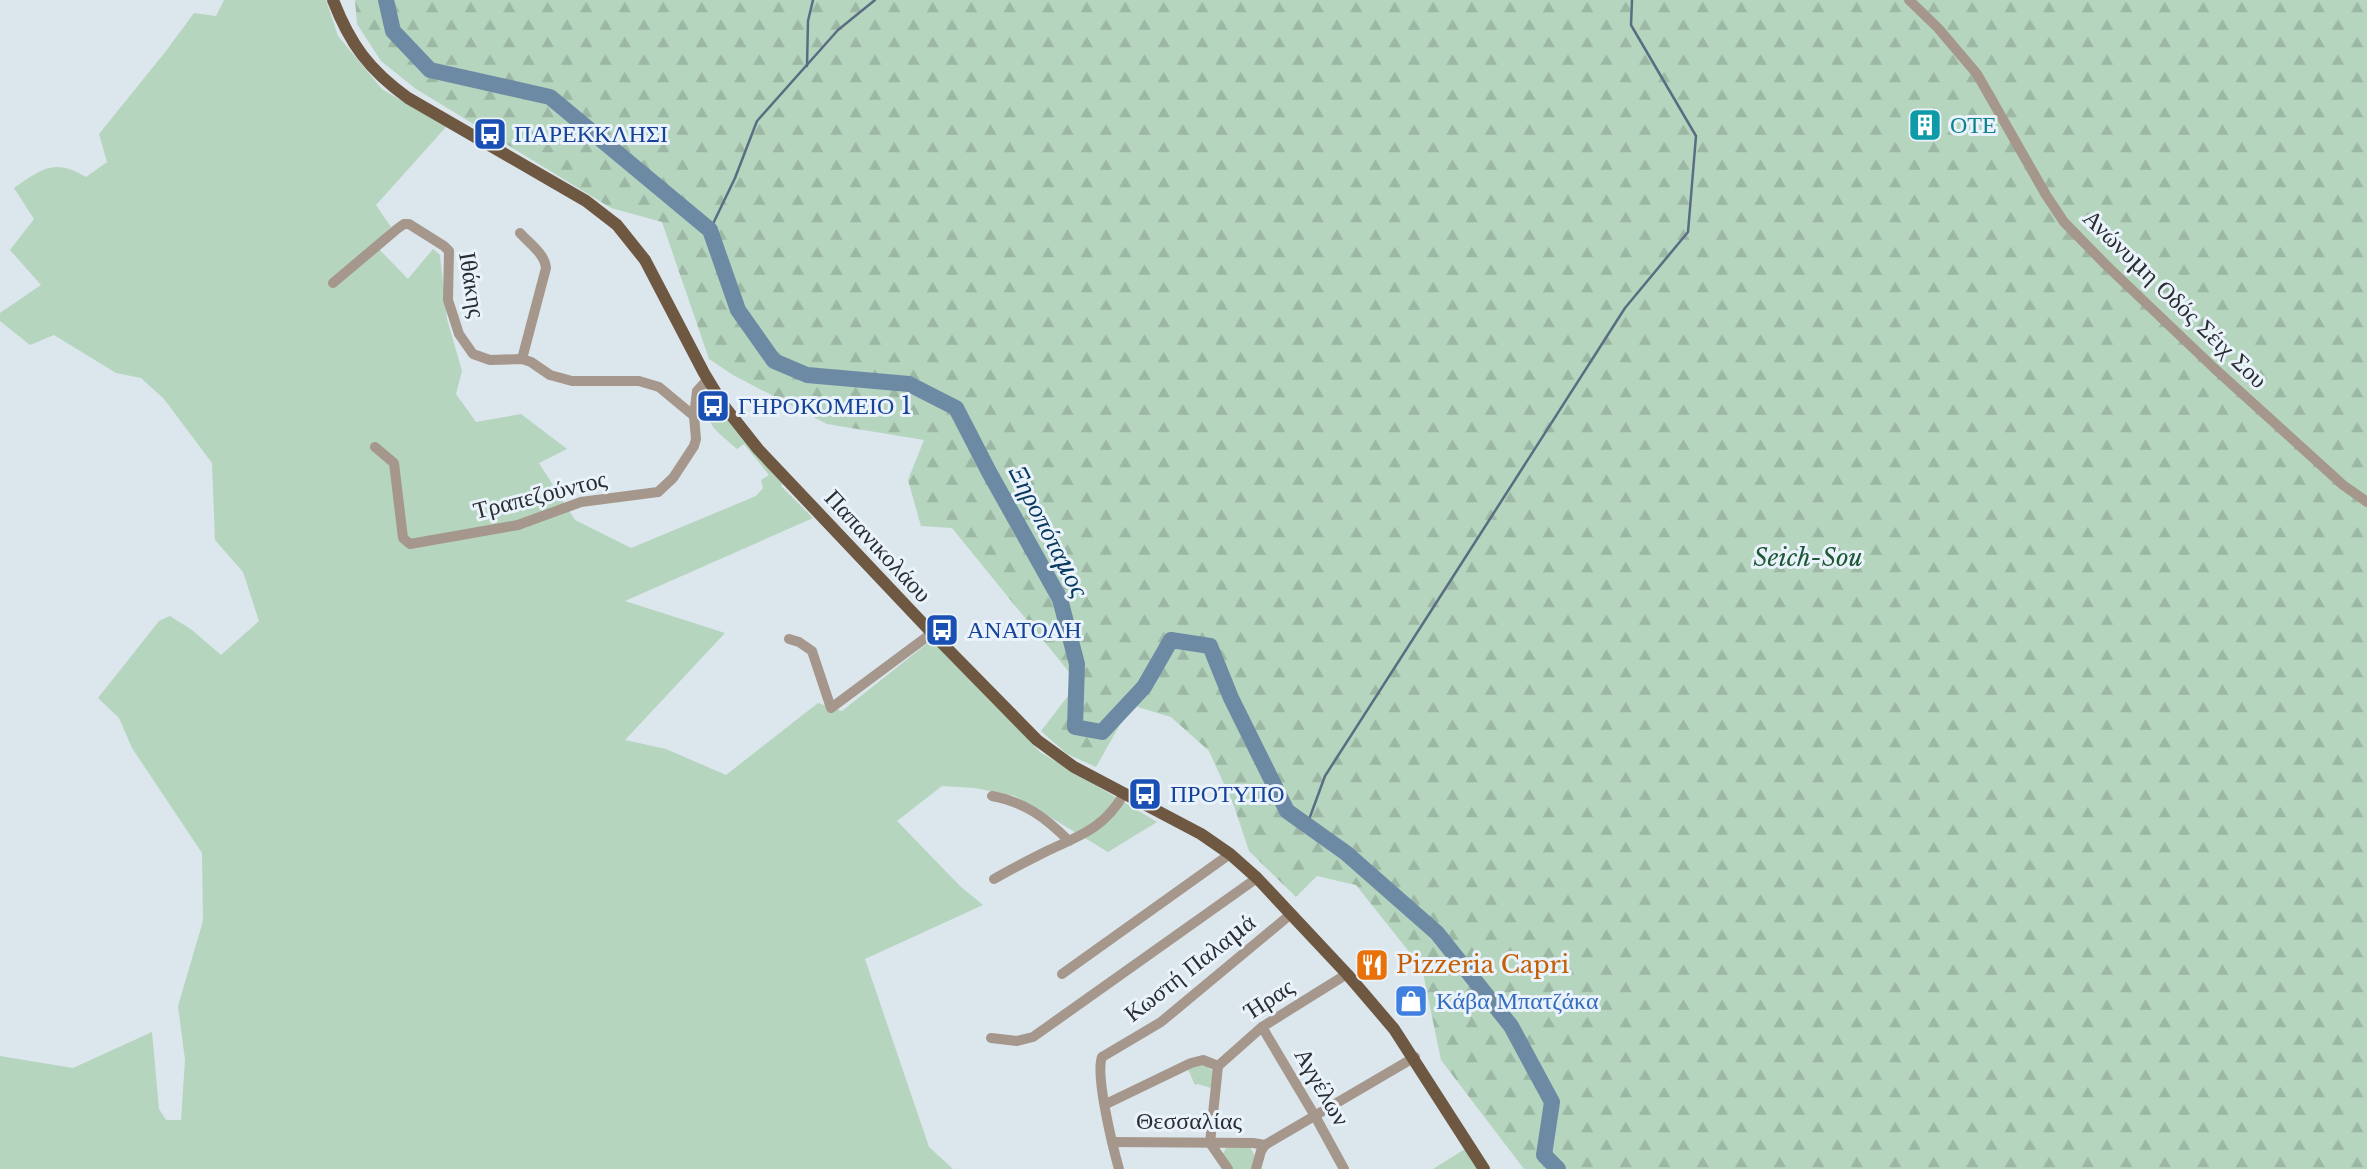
<svg xmlns="http://www.w3.org/2000/svg" width="2367" height="1169" viewBox="0 0 2367 1169" font-family="'Libre Baskerville',serif">
	<defs>
		<pattern id="forest-firs" width="22" height="20" patternUnits="userSpaceOnUse" patternTransform="scale(1.75)"><rect width="22" height="20" fill="#b5d5be"/><path d="M5 1l3.5 6h-7zM16 11l3.5 6h-7z" fill="#9cb7a4"/></pattern>
	</defs>
	<rect width="100%" height="100%" fill="#dce6ed"/>
	<!-- green -->
	<g fill="#b5d5be">
		<path d="M224,0H326L338,36L382,89L446,127L376,205L391,227L374,244L408,279L433,249L440,255L447,319L462,371L456,394L476,422L521,414L567,449L539,463L575,520L631,548L756,496L763,488L761,480L769,475L744,444L737,449C714,428 705,427 707,394L710,392L784,482L781,486L813,518L625,601L725,633L625,740L666,749L726,775L818,703L842,711L934,638L1040,752L1157,822L1108,852L1015,796L975,788L942,786L897,821L960,886L983,905L865,959L929,1147L953,1169H0V1056L73,1068L152,1032L159,1109L166,1120H181L185,1060L178,1006L203,921L202,853L132,748L119,718L98,698L159,621L170,616L192,630L221,655L259,621L243,572L215,540L212,463L164,399L141,378L116,373L54,335L30,345L0,321V313L41,285L10,250L34,219L14,188C42,169 54,158 86,177L107,162L99,134L166,51L194,13L216,16Z"/>
		<polygon points="1199,1062 1213,1071 1211,1088 1198,1084 1195,1085 1187,1067"/>
		<polygon points="1250,1147 1255,1156 1251,1169 1233,1169 1223,1154 1226,1148"/>
		<polygon points="1465,1149 1478,1169 1433,1169"/>
	</g>
	<!-- forest -->
	<polygon fill="url(#forest-firs)" points="355,0 2367,0 2367,1169 1524,1169 1441,1060 1422,968 1356,885 1317,876 1296,897 1249,851 1234,806 1209,751 1171,717 1131,705 1096,767 1067,754 1041,731 1078,683 952,528 921,526 908,480 924,440 827,424 733,375 709,359 662,222 611,208 416,89 381,61 357,24"/>
	<g fill="none" stroke-linecap="round" stroke-linejoin="round">
		<!-- stream -->
		<g stroke="#596e82" stroke-width="2.5">
			<polyline points="807,66 808,21 813,0"/>
			<polyline points="710,230 735,178 757,121 838,30 875,0"/>
			<polyline points="1307,825 1325,776 1447,586 1625,308 1688,232 1696,136 1631,25 1632,0"/>
		</g>
		<!-- river -->
		<polyline stroke="#6d8aa5" stroke-width="16" points="386,0 393,31 430,70 550,97 710,230 738,310 774,361 807,375 909,384 956,408 989,472 1060,599 1077,664 1075,727 1102,732 1144,687 1171,640 1210,646 1231,698 1287,811 1346,853 1437,933 1511,1026 1552,1102 1544,1155 1558,1169"/>
		<!-- minor -->
		<g stroke="#a5978b" stroke-width="10">
			<polyline points="1909,0 1938,28 1977,74 2046,195 2064,222 2106,265 2214,368 2343,485 2367,502"/>
			<path d="M520,233C529,243 545,254 546,268L522,359"/>
			<polyline points="333,283 397,229 404,224 409,224 444,246 449,251 448,300 459,334 473,354 490,360 522,359 531,362 550,375 572,381 639,381 659,387 694,416 697,391 707,380"/>
			<polyline points="375,447 394,463 403,538 410,544 518,525 581,502 658,492 673,478 694,446 696,439 694,416"/>
			<polyline points="789,639 799,642 812,651 831,708 932,633"/>
			<path d="M992,796C1025,802 1046,818 1069,841"/>
			<path d="M994,879C1011,869 1029,860 1047,851C1081,835 1103,829 1124,794"/>
			<polyline points="1062,974 1230,854"/>
			<polyline points="1262,1027 1315,1116 1344,1169"/>
			<polyline points="991,1038 1017,1041 1033,1037 1257,878"/>
			<polyline points="1106,1104 1191,1063 1203,1060 1218,1066"/>
			<polyline points="1112,1142 1253,1143 1265,1145"/>
			<path d="M1119,1169C1113,1148 1095,1075 1102,1057L1161,1022L1291,914"/>
			<polyline points="1228,1169 1210,1143 1218,1066 1262,1027 1347,974"/>
			<polyline points="1256,1169 1261,1151 1265,1145 1415,1057"/>
		</g>
		<!-- major -->
		<path stroke="#6f5842" stroke-width="12" d="M333,0C350,44 369,70 408,98L586,201L617,225L645,260L704,373L724,406L758,449L932,633L1037,740L1074,767L1201,834L1230,854L1257,878L1347,974L1394,1029L1484,1169"/>
	</g>
	<!-- icons -->
	<defs>
		<symbol id="building-square" viewBox="-11 -11 22 22"><rect x="-9" y="-9" width="18" height="18" rx="4" fill="#0f9aa8" stroke="#eaf3fb"/><path d="M-4-6H4V6H1V3H-1V6H-4ZM-2.5-4.3h1.7v1.8h-1.7ZM.8-4.3h1.7v1.8H.8ZM-2.5-1h1.7V.8h-1.7ZM.8-1h1.7V.8H.8Z" fill="#fff"/></symbol>
		<symbol id="bus-square" viewBox="-11 -11 22 22"><rect x="-9" y="-9" width="18" height="18" rx="4" fill="#1a4fb4" stroke="#eaf3fb"/><path d="M-5-6H5V4H4V6H2V4H-2V6H-4V4H-5ZM-3.5-4V0h7V-4ZM-3.5 1.2v1.5H-2V1.2ZM2 1.2v1.5H3.5V1.2Z" fill="#fff"/></symbol>
		<symbol id="restaurant-square" viewBox="-11 -11 22 22"><rect x="-9" y="-9" width="18" height="18" rx="4" fill="#e8710a" stroke="#eaf3fb"/><path d="M-5-6h1v4h1v-4h1v4h1v-4h1v5L-1.5 .5V6h-2V.5L-5-1ZM5-6V6H3V1.5H1.5Q1.5-4 5-6Z" fill="#fff"/></symbol>
		<symbol id="shop-square" viewBox="-11 -11 22 22"><rect x="-9" y="-9" width="18" height="18" rx="4" fill="#3f7fe0" stroke="#eaf3fb"/><path d="M-5-2.5h2.3a2.7 3.5 0 0 1 5.4 0H5L5.5 6h-11ZM-1.5-2.5h3a1.5 2.3 0 0 0-3 0Z" fill="#fff"/></symbol>
	</defs>
	<g fill-rule="evenodd">
		<use href="#building-square" x="1906" y="106" width="38" height="38"/>
		<use href="#bus-square" x="471" y="115" width="38" height="38"/>
		<use href="#bus-square" x="694" y="387" width="38" height="38"/>
		<use href="#bus-square" x="923" y="611" width="38" height="38"/>
		<use href="#bus-square" x="1126" y="775" width="38" height="38"/>
		<use href="#restaurant-square" x="1353" y="946" width="38" height="38"/>
		<use href="#shop-square" x="1392" y="982" width="38" height="38"/>
	</g>
	<g text-anchor="middle" stroke-width="6" stroke-linejoin="round" paint-order="stroke">
		<!-- culture labels -->
		<g font-size="24" fill="#0d838f" stroke="#eaf3fb" text-anchor="start">
			<text x="1950" y="133">ΟΤΕ</text>
		</g>
		<!-- transit labels -->
		<g font-size="24" fill="#164399" stroke="#eaf3fb" text-anchor="start">
			<text x="514" y="142">ΠΑΡΕΚΚΛΗΣΙ</text>
			<text x="738" y="414">ΓΗΡΟΚΟΜΕΙΟ 1</text>
			<text x="967" y="638">ΑΝΑΤΟΛΗ</text>
			<text x="1170" y="802">ΠΡΟΤΥΠΟ</text>
		</g>
		<!-- street labels -->
		<g font-size="24" fill="#2b2e31" stroke="#eaf3fb">
			<text transform="translate(472 285) rotate(81)" y="8">Ιθάκης</text>
			<text transform="translate(2175 299) rotate(44)" y="8">Ανώνυμη Οδός Σέιχ Σου</text>
			<text transform="translate(540 495) rotate(-14)" y="8">Τραπεζούντος</text>
			<text transform="translate(878 546) rotate(47)" y="8">Παπανικολάου</text>
			<text transform="translate(1190 968) rotate(-38)" y="8">Κωστή Παλαμά</text>
			<text transform="translate(1269 999) rotate(-33)" y="8">Ήρας</text>
			<text transform="translate(1322 1087) rotate(60)" y="8">Αγγέλων</text>
			<text x="1189" y="1129">Θεσσαλίας</text>
		</g>
		<!-- park labels -->
		<g font-size="24" font-style="italic" fill="#1f5836" stroke="#eaf3fb">
			<text x="1808" y="566">Seich-Sou</text>
		</g>
		<!-- food labels -->
		<g font-size="24" fill="#c56008" stroke="#eaf3fb" text-anchor="start">
			<text x="1396" y="973">Pizzeria Capri</text>
		</g>
		<!-- shop labels -->
		<g font-size="24" fill="#366cbe" stroke="#eaf3fb" text-anchor="start">
			<text x="1436" y="1009">Κάβα Μπατζάκα</text>
		</g>
		<!-- water labels -->
		<g font-size="26" font-style="italic" fill="#07385e" stroke="#eaf3fb">
			<text transform="translate(1049 531) rotate(63)" y="9">Ξηροπόταμος</text>
		</g>
	</g>
</svg>
